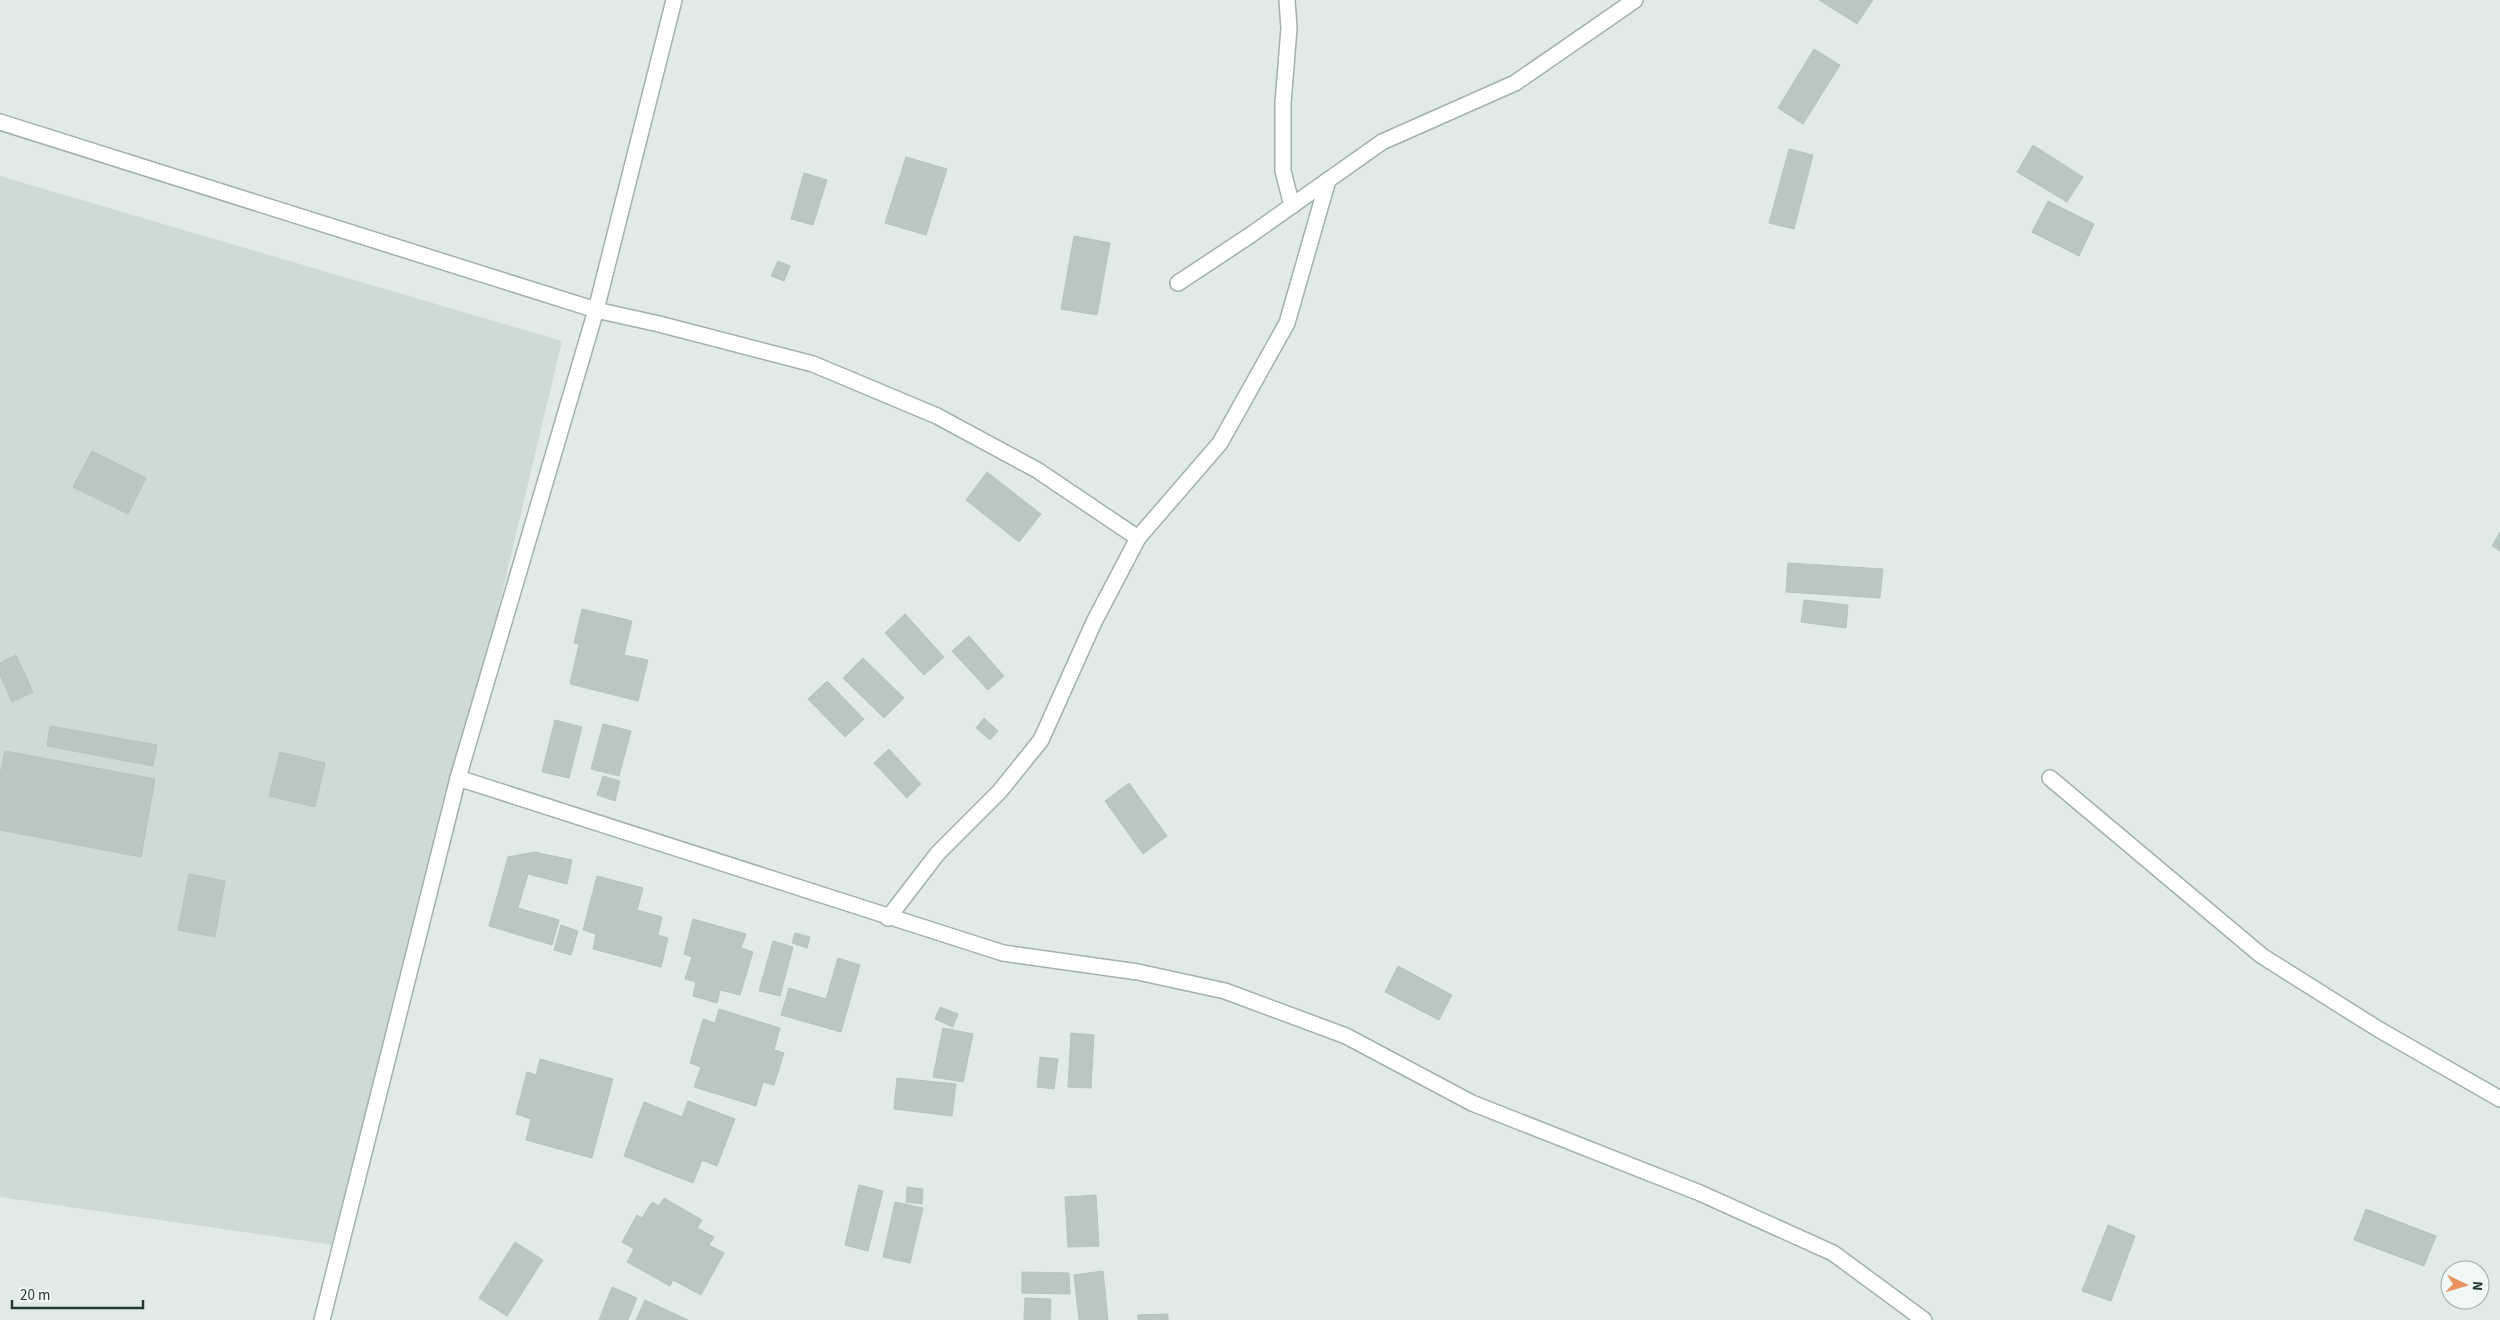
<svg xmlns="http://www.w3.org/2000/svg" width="2500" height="1320" viewBox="0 0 2500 1320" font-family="'Source Sans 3',sans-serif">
	<rect width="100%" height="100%" fill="#e0eae7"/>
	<!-- built -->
	<polygon fill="#cedad6" points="0,176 562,341 458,778 341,1246 0,1197"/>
	<!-- building -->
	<g fill="#b8c7c3" stroke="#b3c3bf">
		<polygon points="1819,0 1873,0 1857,24"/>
		<polygon points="1814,49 1840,65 1803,124 1778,108"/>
		<polygon points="2033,145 2083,177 2067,202 2017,172"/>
		<polygon points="1789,149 1813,155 1794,229 1769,223"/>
		<polygon points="906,157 947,169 926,235 885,223"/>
		<polygon points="804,173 827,180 813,225 791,219"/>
		<polygon points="2048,201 2094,224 2079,256 2032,232"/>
		<polygon points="1074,236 1110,243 1097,315 1061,309"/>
		<polygon points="778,261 790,266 784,281 771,276"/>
		<polygon points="92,451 146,478 128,514 73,487"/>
		<polygon points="987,472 1041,514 1019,542 966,500"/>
		<polygon points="2500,532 2500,551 2492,546"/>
		<polygon points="1788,563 1883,569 1880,598 1786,592"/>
		<polygon points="1804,600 1848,605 1846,628 1801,622"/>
		<polygon points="582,609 632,621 624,655 648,660 638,701 570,684 579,644 574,643"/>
		<polygon points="905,614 944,657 924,675 885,633"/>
		<polygon points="969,636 1004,676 988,690 952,651"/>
		<polygon points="16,655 33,692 12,702 0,675 0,663"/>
		<polygon points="863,658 904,698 884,718 843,678"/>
		<polygon points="827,681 864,719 845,737 808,699"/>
		<polygon points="984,718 998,731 990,740 976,728"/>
		<polygon points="555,720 582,727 569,778 542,772"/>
		<polygon points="603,724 631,731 619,776 591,769"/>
		<polygon points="50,726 157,745 153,766 47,746"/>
		<polygon points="889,749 921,784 907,798 874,763"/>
		<polygon points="5,751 155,779 141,857 0,830 0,775"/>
		<polygon points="280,752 325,763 315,807 269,796"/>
		<polygon points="603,776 620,781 615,801 597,795"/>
		<polygon points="1129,783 1167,836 1143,854 1105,801"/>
		<polygon points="534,852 572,860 567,884 528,874 518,908 559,920 552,945 489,926 508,857"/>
		<polygon points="189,874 225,881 215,937 178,930"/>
		<polygon points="597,876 643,888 637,910 662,917 658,935 668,938 661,967 593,949 596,934 583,930"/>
		<polygon points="693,919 746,934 741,948 753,952 740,995 720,990 717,1003 693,996 696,982 685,979 692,957 684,954"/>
		<polygon points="561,925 578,931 571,955 554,950"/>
		<polygon points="795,933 810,937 807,948 792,943"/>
		<polygon points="773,941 793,947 780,996 759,991"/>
		<polygon points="838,958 860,965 841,1032 781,1015 789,988 826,999"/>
		<polygon points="1398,966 1452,995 1439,1020 1385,992"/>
		<polygon points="940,1007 958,1014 953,1027 935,1019"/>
		<polygon points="719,1009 780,1028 774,1050 784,1053 774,1085 763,1082 756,1106 694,1087 701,1067 690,1063 703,1019 715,1023"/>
		<polygon points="943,1028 973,1034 963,1082 933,1077"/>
		<polygon points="1071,1033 1094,1035 1091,1088 1068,1087"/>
		<polygon points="1040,1057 1058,1059 1054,1089 1037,1087"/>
		<polygon points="540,1059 613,1079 592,1158 526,1140 531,1119 516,1114 527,1072 536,1075"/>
		<polygon points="897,1078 956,1084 952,1116 894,1109"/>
		<polygon points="688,1101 735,1119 717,1166 702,1160 693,1183 624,1156 644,1102 682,1117"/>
		<polygon points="859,1185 883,1191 868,1251 845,1245"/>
		<polygon points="907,1187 923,1189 922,1204 906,1202"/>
		<polygon points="1096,1195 1099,1246 1068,1247 1065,1197"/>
		<polygon points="664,1198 702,1220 697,1228 714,1237 709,1245 724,1253 701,1295 673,1280 670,1286 627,1262 634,1249 622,1242 637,1215 642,1218 652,1202 659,1206"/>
		<polygon points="895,1202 923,1208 910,1263 883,1257"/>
		<polygon points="2366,1209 2436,1236 2424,1266 2354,1240"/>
		<polygon points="2108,1225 2135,1236 2111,1301 2082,1291"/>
		<polygon points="515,1242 543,1260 507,1316 479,1298"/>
		<polygon points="1103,1271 1108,1320 1079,1320 1074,1275"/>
		<polygon points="1022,1272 1069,1273 1070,1294 1022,1293"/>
		<polygon points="612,1287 637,1298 628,1320 599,1320"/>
		<polygon points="1025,1298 1051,1299 1050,1320 1024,1320"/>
		<polygon points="645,1300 688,1320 636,1320"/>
		<polygon points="1168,1314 1168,1320 1138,1320 1138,1315"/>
	</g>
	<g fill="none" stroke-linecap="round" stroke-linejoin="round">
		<defs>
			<g id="minor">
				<polyline points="674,0 596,310 659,324 813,364 937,416 1037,470 1138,538"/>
				<polyline points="1287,0 1289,28 1283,103 1283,171 1292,206"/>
				<polyline points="0,122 596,310 458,778 322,1320"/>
				<polyline points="1178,283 1249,236 1382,142 1515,83 1635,0"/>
				<polyline points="458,778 1003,953 1138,972 1225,991 1346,1036 1472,1103 1700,1193 1833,1253 1924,1320"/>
				<polyline points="2050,778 2262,956 2378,1029 2500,1099"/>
				<polyline points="888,918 938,853 1000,791 1041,740 1094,622 1138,538 1220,443 1287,323 1328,180"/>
			</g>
		</defs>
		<!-- minor casing -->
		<use href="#minor" stroke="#a3b1ae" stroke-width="18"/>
		<!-- minor -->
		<use href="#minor" stroke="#fff" stroke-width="15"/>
	</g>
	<!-- north arrow -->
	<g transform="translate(2465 1285) rotate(95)"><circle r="24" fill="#f0f7f4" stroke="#9eaba8"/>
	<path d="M0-4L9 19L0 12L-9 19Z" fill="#e9935f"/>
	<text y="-8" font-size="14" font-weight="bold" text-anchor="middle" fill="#223936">N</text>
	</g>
	<!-- scale -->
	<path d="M12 1300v8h131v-8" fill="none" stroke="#223936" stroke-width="2.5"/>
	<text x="20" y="1300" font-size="15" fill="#223936" stroke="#f0f7f4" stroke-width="4" paint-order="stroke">20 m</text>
</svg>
